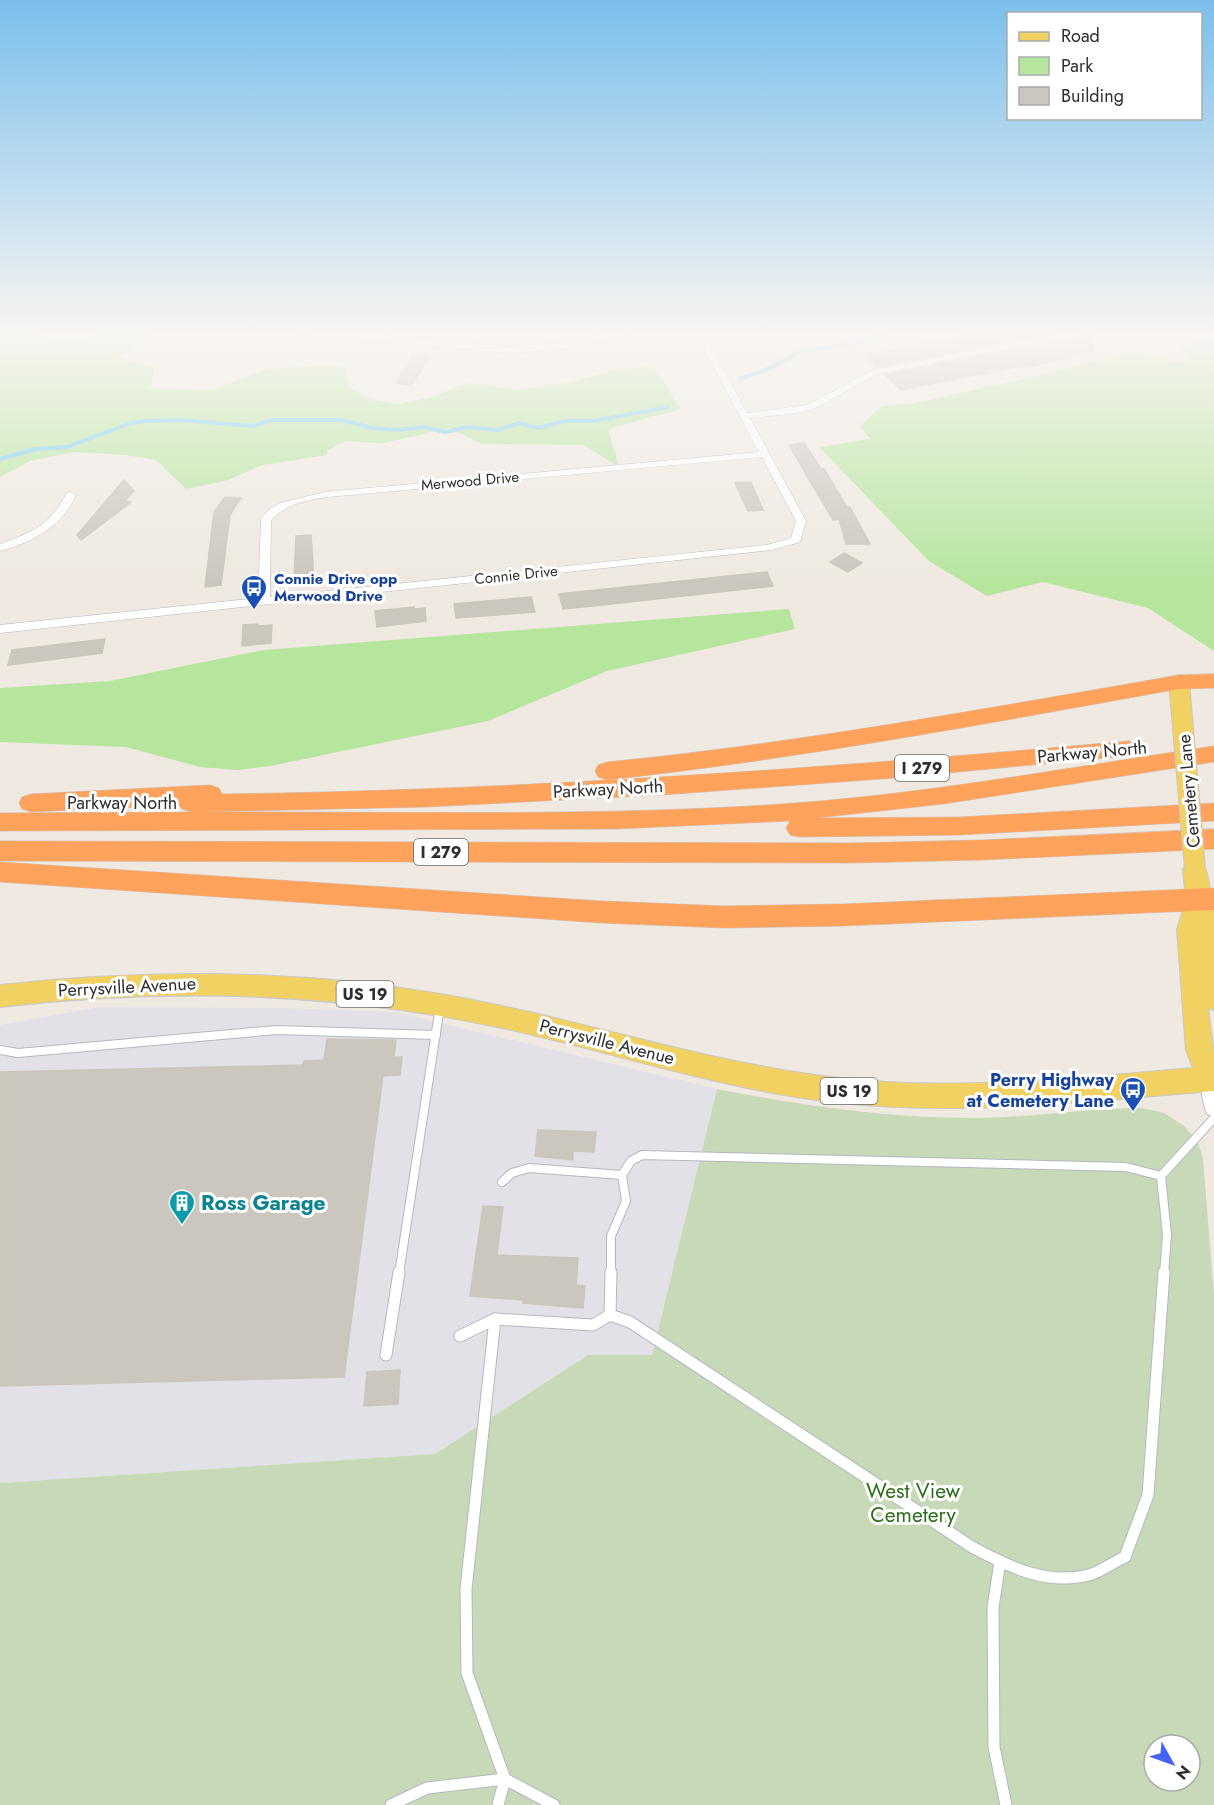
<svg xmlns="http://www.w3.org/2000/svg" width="1214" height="1805" viewBox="0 0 1214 1805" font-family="Jost,sans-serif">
	<rect width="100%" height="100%" fill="#efe9e1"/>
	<!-- industrial -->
	<polygon fill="#e3e1e8" points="100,1007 277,1008 395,1012 717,1089 652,1355 588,1355 435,1454 0,1483 0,1025"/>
	<!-- green -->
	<g fill="#b6e59e">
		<polygon points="0,330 19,330 60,341 142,330 151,335 117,358 155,367 150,389 213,390 266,369 325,365 346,367 349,387 372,400 399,404 432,397 467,383 517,390 567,383 614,370 653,366 681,409 608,429 619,467 584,445 482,444 450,428 383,443 346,441 327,450 327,455 262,465 228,480 186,489 156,460 125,455 73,452 30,461 0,477"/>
		<polygon points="1214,338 1214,651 1148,608 1043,582 987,596 929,561 819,447 870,439 860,426 882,406 915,403 1032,377 1135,351 1177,363 1189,359 1180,346"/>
		<polygon points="789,609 795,629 607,671 488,721 270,766 238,770 200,767 126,747 0,742 0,688 110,681 264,650"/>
	</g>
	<!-- cemetery -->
	<path fill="#c8d9b8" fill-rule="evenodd" d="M717,1089C805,1106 893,1119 983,1118C1036,1117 1089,1108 1142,1108L1164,1113L1184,1126L1198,1142L1203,1159L1214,1295V1805H0V1483L435,1454L588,1355H652ZM1154,1745H1190V1781H1154Z"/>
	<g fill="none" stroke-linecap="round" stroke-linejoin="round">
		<!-- stream -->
		<g stroke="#75cff0" stroke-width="4">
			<polyline points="740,379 770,368 802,351 854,344 892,330"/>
			<polyline points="0,459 35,449 67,447 131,423 146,421 181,420 253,426 272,420 341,420 373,428 395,430 425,427 445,432 468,427 498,430 519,423 538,428 565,421 593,421 669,407"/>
		</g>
	</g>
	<!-- building -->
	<g fill="#cbc7bf" stroke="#cbc5ba" stroke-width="1.5">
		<polygon points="966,330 1066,330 876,367 864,356 971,334"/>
		<polygon points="1091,334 1093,351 1032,367 1029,365 901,390 885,375"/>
		<polygon points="413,355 430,357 412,385 396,383"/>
		<polygon points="804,443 821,469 824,469 847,507 850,507 870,544 846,544 839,519 833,520 789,445"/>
		<polygon points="124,480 134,491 125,501 131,502 81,540 77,535"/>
		<polygon points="751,482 763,510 748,511 735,483"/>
		<polygon points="225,497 241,498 230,515 221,585 205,587 214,512"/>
		<polygon points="311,535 314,579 294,581 296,536"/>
		<polygon points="844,553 862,563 848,572 830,562"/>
		<polygon points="767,572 773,586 602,605 563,609 559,594"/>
		<polygon points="531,597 535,612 456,618 454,604"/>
		<polygon points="414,607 414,609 425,608 426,621 377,627 375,611"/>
		<polygon points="258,624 258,626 272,625 271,643 242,646 243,625"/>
		<polygon points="105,639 102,653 8,665 12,650"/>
		<polygon points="327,1039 396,1040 394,1057 402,1057 400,1075 383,1076 344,1377 0,1386 0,1072 303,1065 304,1061 324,1060"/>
		<polygon points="538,1130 596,1132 594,1152 573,1151 573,1160 535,1156"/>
		<polygon points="483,1206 503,1207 497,1255 578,1258 576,1285 585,1286 583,1308 523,1303 523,1300 470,1296"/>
		<polygon points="400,1370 398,1404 364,1406 367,1372"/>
	</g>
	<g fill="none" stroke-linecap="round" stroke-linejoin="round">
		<defs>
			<g id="service-far1">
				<polyline points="0,1050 18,1053 277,1030 436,1035"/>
				<polyline points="502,1182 512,1173 529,1168 622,1175"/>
				<polyline points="399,1274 440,1006"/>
				<polyline points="611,1274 611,1236 626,1201 622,1175 631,1161 642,1155 1126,1167 1161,1176"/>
				<polyline points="1164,1274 1167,1235 1161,1176 1214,1118"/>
			</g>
			<g id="service">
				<path d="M610,1315L630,1322L972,1547C1009,1567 1049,1587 1092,1574C1103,1570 1114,1562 1125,1557L1148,1495L1164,1272"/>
				<polyline points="495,1319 466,1589 467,1673 505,1779 498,1805"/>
				<polyline points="460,1336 495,1319 593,1325 610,1315 611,1272"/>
				<polyline points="386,1355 399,1272"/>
				<polyline points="1000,1562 993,1607 994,1747 1006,1805"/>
				<polyline points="391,1805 427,1788 505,1779 554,1805"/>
			</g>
			<g id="minor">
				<polygon points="450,330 458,330 456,348 449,346"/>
				<path d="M694,330H702L747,413L807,405L873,370L1079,330H1098L875,375L814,409L792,414L750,418L806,521L800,542L772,550L0,633V625L258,598L261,519L270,509L280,503L325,492L759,452ZM762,457L796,521L791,538L767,545L270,597L271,520C294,496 333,497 363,494Z"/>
				<path d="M71,492L76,495C62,527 33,542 0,551V544C36,530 47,528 67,493Z"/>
			</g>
			<g id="tertiary">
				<polygon points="280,330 323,330 511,347 564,343 623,330 644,330 564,349 511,353 285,333"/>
				<path d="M1211,1070L1214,1071V1116L1207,1114C1202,1102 1199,1084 1204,1073Z"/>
			</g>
			<g id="primary">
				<polygon points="1179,675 1186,677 1189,682 1193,728 1190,733 1183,735 1176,733 1173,728 1169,682 1172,677"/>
				<path d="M1195,860L1203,863C1211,877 1209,897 1214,913V1010L1208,1008L1214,1054V1091C1087,1101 960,1117 833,1102C720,1089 613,1052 502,1028C336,992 169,987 0,1007V985C147,969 294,969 440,994C571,1016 698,1061 831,1077C951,1092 1073,1078 1193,1068L1186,1050L1177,929L1186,901L1183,869L1187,863Z"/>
			</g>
			<g id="motorway">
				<path d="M1214,674V688L1179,689C989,723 799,759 607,780L598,777L595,771L598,765L607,762C799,743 989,708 1179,675Z"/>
				<path d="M1129,741L1137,743L1141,749L1137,755L895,778L661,795L426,807L197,812C392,811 588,817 782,804C927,794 1071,767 1214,746V762L943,804L817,818L960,817L1214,803V821L960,835L799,837L790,835L786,828L790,821L616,829L0,831V813L191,812L182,809L179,805L31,812L22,809L19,803L22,797L31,794L210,785L219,788L222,794C525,790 827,768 1129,741Z"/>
				<polygon points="1214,829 1214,849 982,860 850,863 0,861 0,841 850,843 982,840"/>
				<polygon points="0,862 602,901 725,906 843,904 1214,888 1214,910 843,926 725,928 602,923 0,882"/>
			</g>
		</defs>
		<!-- service-far1 casing -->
		<use href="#service-far1" stroke="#b4b7c1" stroke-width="10"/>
		<!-- service casing -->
		<use href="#service" stroke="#b4b7c1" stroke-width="13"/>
		<!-- minor casing -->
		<use href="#minor" stroke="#b4b7c1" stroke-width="1"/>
		<!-- tertiary casing -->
		<use href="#tertiary" stroke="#b4b7c1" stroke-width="2"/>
		<!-- primary casing -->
		<use href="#primary" stroke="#c9c9c9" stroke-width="2"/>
		<!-- motorway casing -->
		<use href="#motorway" stroke="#c9c9c9" stroke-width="1"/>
		<!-- service-far1 -->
		<use href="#service-far1" stroke="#fff" stroke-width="8"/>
		<!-- service -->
		<use href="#service" stroke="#fff" stroke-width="11"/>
		<!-- minor -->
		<use href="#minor" fill="#fff" fill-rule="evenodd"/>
		<!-- tertiary -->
		<use href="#tertiary" fill="#fff" fill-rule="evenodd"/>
		<!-- primary -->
		<use href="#primary" fill="#f2d163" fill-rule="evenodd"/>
		<!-- motorway -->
		<use href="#motorway" fill="#ffa35c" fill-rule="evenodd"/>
		<defs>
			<polyline id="primary-bridge" points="1183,728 1195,869"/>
		</defs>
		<!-- primary-bridge casing -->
		<use href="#primary-bridge" stroke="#c9c9c9" stroke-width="22" stroke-linecap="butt"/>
		<!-- primary-bridge -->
		<use href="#primary-bridge" stroke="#f2d163" stroke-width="20"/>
	</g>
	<!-- sky -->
	<linearGradient id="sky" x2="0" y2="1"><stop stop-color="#7abfeb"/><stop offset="0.57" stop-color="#f8f5f2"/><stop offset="1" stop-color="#f8f5f2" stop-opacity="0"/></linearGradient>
	<rect width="1214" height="583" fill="url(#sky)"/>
	<!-- icons -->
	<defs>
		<symbol id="bus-pin" viewBox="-11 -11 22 30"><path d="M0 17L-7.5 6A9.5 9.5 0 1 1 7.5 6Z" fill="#1a4fb4" stroke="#fff"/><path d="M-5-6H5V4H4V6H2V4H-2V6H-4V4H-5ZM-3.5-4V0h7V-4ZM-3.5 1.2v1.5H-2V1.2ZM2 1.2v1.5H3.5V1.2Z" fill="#fff"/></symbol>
		<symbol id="building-pin" viewBox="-11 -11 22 30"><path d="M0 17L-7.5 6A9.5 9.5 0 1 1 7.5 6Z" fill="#0f9aa8" stroke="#fff"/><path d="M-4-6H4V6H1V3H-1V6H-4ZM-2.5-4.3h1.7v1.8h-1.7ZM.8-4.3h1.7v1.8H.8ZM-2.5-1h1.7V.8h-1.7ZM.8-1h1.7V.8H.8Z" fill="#fff"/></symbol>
	</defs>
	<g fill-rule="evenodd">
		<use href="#bus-pin" x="239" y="573" width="30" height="40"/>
		<use href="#bus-pin" x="1118" y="1075" width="30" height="40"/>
		<use href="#building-pin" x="167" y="1188" width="30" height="40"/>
	</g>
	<g text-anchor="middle" stroke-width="6" stroke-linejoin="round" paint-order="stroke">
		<!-- far-street labels -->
		<g font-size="15" fill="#2e2e2e" stroke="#fff">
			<text transform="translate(470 481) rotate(-5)" y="5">Merwood Drive</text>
			<text transform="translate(516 575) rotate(-6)" y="5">Connie Drive</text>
		</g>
		<!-- far-transit labels -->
		<g font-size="15" font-weight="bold" fill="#164399" stroke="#fff" text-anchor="start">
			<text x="274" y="584">Connie Drive opp<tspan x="274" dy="17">Merwood Drive</tspan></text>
		</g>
		<!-- shield labels -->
		<g fill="#fff" stroke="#6d6d6d" stroke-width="1.5">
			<rect x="895" y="755" width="54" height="26" rx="4.5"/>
			<rect x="414" y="839" width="54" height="26" rx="4.5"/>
			<rect x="336.5" y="981" width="57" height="26" rx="4.5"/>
			<rect x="820.5" y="1078" width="57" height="26" rx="4.5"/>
		</g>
		<g font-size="16" font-weight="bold" fill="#2e2e2e">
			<text x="922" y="774">I 279</text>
			<text x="441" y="858">I 279</text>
			<text x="365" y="1000">US 19</text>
			<text x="849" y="1097">US 19</text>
		</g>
		<!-- street labels -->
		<g font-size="18" fill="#2e2e2e" stroke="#fff">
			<text transform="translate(1092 752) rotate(-5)" y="6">Parkway North</text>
			<text transform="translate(608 789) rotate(-3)" y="6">Parkway North</text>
			<text transform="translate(1189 791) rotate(-95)" y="6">Cemetery Lane</text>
			<text x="122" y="809">Parkway North</text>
			<text transform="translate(127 987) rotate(-3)" y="6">Perrysville Avenue</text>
			<text transform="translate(607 1042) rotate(14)" y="6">Perrysville Avenue</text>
		</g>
		<!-- transit labels -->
		<g font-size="18" font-weight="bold" fill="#164399" stroke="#fff" text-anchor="end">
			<text x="1114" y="1086">Perry Highway<tspan x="1114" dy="21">at Cemetery Lane</tspan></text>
		</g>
		<!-- near-culture labels -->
		<g font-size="21" font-weight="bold" fill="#0d838f" stroke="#fff" text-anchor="start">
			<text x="201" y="1210">Ross Garage</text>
		</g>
		<!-- near-park labels -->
		<g font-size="21" fill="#2c6e1b" stroke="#fff">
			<text x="913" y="1498">West View<tspan x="913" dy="24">Cemetery</tspan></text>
		</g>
	</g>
	<!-- legend -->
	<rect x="1007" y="12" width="195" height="108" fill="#ffffff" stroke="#ababab" stroke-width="1.5"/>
	<rect x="1019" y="32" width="30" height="9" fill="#f2d163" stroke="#ababab" stroke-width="1.5"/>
	<text x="1061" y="42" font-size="18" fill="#2e2e2e">Road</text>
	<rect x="1019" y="57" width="30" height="18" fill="#b6e59e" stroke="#ababab" stroke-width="1.5"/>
	<text x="1061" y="72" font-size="18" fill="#2e2e2e">Park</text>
	<rect x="1019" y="87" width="30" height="18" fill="#cbc7bf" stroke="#ababab" stroke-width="1.5"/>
	<text x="1061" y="102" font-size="18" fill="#2e2e2e">Building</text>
	<!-- north arrow -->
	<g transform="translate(1172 1763) rotate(130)"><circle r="28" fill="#ffffff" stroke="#ababab" stroke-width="1.5"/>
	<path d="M0-4.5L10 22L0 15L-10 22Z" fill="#4264fb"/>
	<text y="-9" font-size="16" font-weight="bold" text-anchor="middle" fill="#2e2e2e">N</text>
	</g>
</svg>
